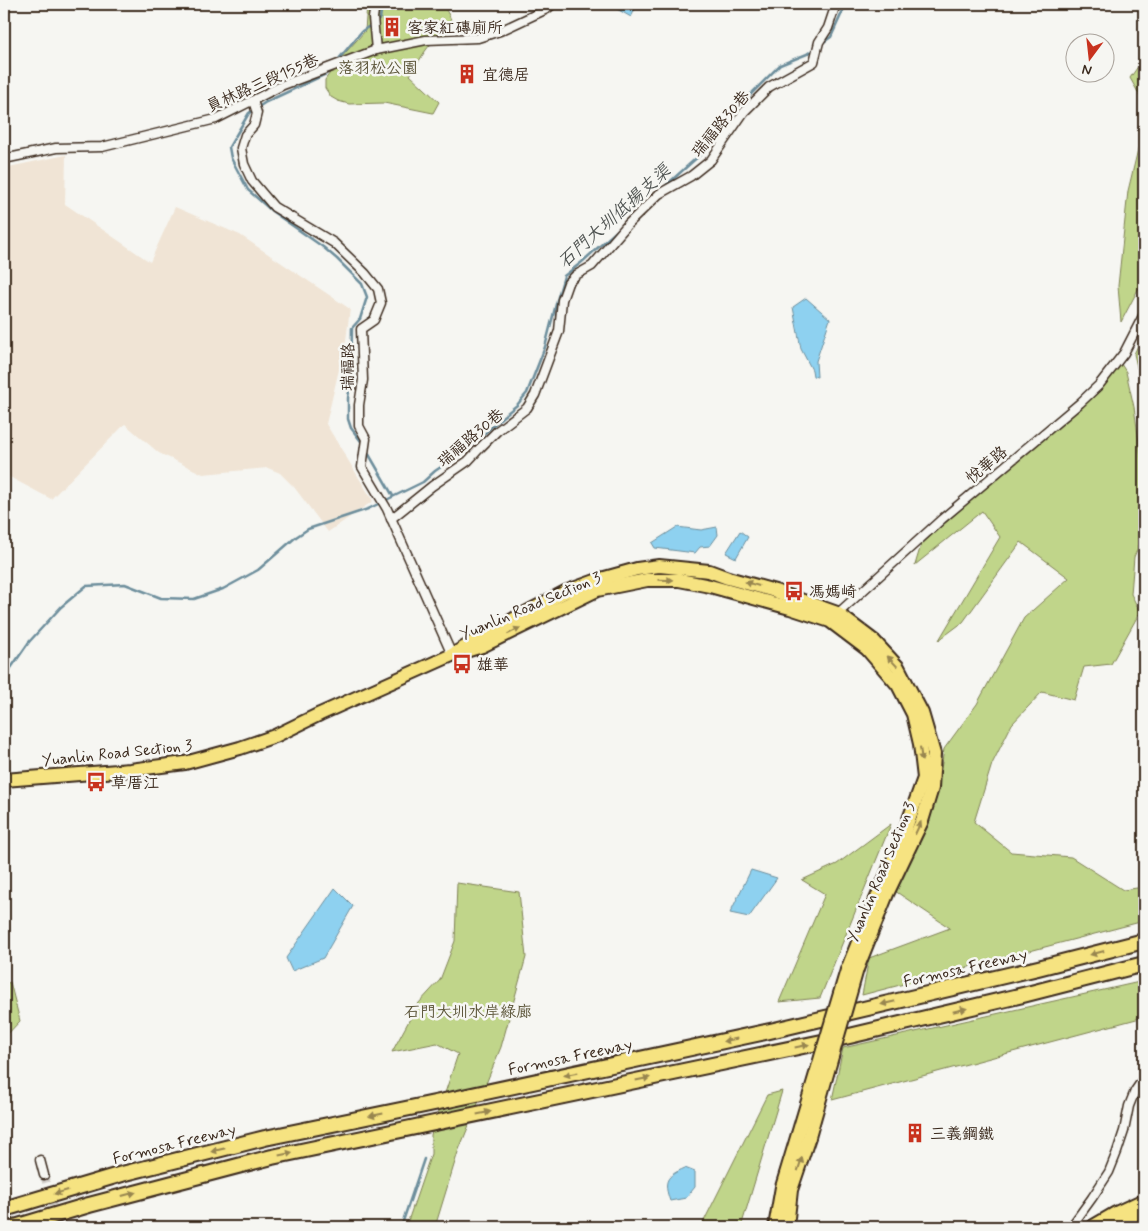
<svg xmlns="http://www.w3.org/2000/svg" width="1148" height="1231" viewBox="0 0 1148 1231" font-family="Mynerve,'LXGW WenKai TC',sans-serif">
	<rect width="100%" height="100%" fill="#f6f6f2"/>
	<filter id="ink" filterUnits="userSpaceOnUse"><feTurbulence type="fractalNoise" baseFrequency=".02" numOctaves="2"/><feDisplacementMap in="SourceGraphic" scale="10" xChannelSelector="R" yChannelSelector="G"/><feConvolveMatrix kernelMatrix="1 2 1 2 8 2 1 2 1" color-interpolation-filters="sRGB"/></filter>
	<g filter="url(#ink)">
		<!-- built -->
		<polygon fill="#f0e4d5" points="66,155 65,204 150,262 175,207 240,235 350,309 346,340 326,424 373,501 328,532 294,487 280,473 268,468 203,474 159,453 125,424 51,499 4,474 4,168"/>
		<!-- green -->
		<g fill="#c0d58a" stroke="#7e8054">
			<path d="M367,4H442C449,15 458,25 444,35C440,39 434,41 431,44C423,52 417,66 410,75L439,102L433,113L384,103L349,104L338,101L331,97L325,88V80L338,61L365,31Z"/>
			<polygon points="1144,58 1144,103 1130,78"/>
			<polygon points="1144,124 1144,278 1121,322 1118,286 1128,191"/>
			<polygon points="1144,333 1144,397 1134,354"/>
			<polygon points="1121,364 1126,372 1134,407 1143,470 1143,536 1134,557 1131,594 1140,612 1111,664 1084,667 1074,700 1042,692 1012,724 992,764 974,822 1011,852 1071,857 1123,890 1144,887 1144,921 862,995 869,958 950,928 892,889 940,776 944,749 977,704 1024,618 1069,578 1021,542 963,622 939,640 1000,537 982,511 915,565 921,545"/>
			<polygon points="891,824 820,998 779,1002 825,894 802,880 837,864"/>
			<polygon points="457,883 519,892 526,957 501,1047 458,1152 435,1227 406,1227 431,1154 431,1135 458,1054 437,1043 392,1052 418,1004 440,980 455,941"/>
			<polygon points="1144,981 1144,1017 832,1100 843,1048"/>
			<polygon points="10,982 20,1021 4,1038 4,985"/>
			<polygon points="782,1091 741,1227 701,1227 767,1095"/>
		</g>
		<!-- water -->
		<g fill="#8ed1f0" stroke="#6d8e9c">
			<polygon points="608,4 638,4 631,17"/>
			<polygon points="806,298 830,319 816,361 817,377 813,376 812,370 801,349 793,307"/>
			<polygon points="677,527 701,530 717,527 718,535 710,546 700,547 695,553 655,548 652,543"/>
			<polygon points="740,531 748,537 736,558 726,553"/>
			<polygon points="751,870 777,878 749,917 730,913"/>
			<polygon points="335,888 353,906 323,958 292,971 286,958"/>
			<path d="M685,1168L695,1172V1187L686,1198L670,1201C663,1181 666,1176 685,1168Z"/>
		</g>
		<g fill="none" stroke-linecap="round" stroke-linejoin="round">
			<!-- stream -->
			<g stroke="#6d8e9c" stroke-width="2.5">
				<polyline points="821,44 831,37 846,4"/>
				<polyline points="337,61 362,31 380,19 382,4"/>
				<polyline points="329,71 326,74 266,102 249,113 229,147 231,158 248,190 273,212 323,247 337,259 362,284 367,297 360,319 352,328 351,378 348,398 348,419 351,428 363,444"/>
				<polyline points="663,188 711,145 736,109 780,65 807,54 815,48"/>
				<polyline points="367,451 393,496"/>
				<polyline points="4,678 29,642 61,607 86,586 125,584 161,598 194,599 223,589 258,570 296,537 308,529 368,509 423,482 435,471 466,450 502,417 517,405 527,393 545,347 557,300 564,276 582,262 622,226"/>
				<polyline points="401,1227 424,1159"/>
			</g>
			<!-- minor-tunnel -->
			<polyline stroke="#d1cdc8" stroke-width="8" stroke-dasharray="8 4" stroke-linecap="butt" points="44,1175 59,1227"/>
			<defs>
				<g id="minor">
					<polyline points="375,4 373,18 376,50"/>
					<polyline points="253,101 257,113 254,125 245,135 241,148 244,164 252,181 274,207 334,243 365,273 378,289 381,303 374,320 361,329 363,380 359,405 359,426 366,439 362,467 387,509 452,655"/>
					<polyline points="4,159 56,148 102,147 216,119 283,85 376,50 426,40 478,38 500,31 547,9 553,4"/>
					<polyline points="391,519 432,486 468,461 480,448 497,431 527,408 535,395 559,331 562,300 568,283 576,275 592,266 628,224 659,194 691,176 711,160 744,112 769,87 814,62 819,42 828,28 836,4"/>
					<polyline points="835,616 942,519 1080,403 1099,385 1124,353 1144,314"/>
					<polyline points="40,1160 44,1175"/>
					<polyline points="1071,1227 1092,1198 1109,1172 1117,1152 1124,1131 1129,1106 1135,1091 1144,1078"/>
				</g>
				<g id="primary">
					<polyline points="469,650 482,646 597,590 647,580 679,580 710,586 790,608 830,621 867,649 898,685 913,714 920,744 924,778 900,844 865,925 847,970"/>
					<polyline points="4,780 130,770 185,763 240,748 275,736 320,714 452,655 497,628 565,592 601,579 637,569 659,566 709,571 728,578 775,591 837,613 874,641 898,667 922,713 934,754 932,788 922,821 887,894 857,969"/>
					<polyline points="775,1227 782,1187 798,1134"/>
					<polyline points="787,1227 791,1190 809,1137"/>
					<polyline points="1092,1227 1116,1213 1144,1200"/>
					<polyline points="1108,1227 1144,1211"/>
				</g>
				<g id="motorway">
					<polyline points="4,1209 122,1174 265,1138 444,1101 770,1031 1038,968 1144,941"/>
					<polyline points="15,1227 89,1205 272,1157 841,1038 1023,995 1144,964"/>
				</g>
			</defs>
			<!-- minor casing -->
			<use href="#minor" stroke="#3b2a1e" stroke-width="11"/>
			<!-- primary casing -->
			<use href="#primary" stroke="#3b2a1e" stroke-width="16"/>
			<!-- motorway casing -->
			<use href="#motorway" stroke="#3b2a1e" stroke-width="18"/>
			<!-- minor -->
			<use href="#minor" stroke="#f6f6f2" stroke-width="8"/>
			<!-- primary -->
			<use href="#primary" stroke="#f6e381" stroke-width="12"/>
			<!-- motorway -->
			<use href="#motorway" stroke="#f6e381" stroke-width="14"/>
			<defs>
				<g id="primary-bridge">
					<polyline points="798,1134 847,970"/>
					<polyline points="809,1137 857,969"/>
				</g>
			</defs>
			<!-- primary-bridge casing -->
			<use href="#primary-bridge" stroke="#3b2a1e" stroke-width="16" stroke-linecap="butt"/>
			<!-- primary-bridge -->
			<use href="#primary-bridge" stroke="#f6e381" stroke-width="12"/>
		</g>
		<!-- one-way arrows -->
		<defs><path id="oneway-solid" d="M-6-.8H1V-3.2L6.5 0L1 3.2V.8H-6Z" transform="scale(1.25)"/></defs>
		<g fill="#988650">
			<use href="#oneway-solid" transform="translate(666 580) rotate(1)"/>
			<use href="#oneway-solid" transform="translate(752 584) rotate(-164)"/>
			<use href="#oneway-solid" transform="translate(514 631) rotate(-26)"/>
			<use href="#oneway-solid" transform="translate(892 661) rotate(-133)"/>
			<use href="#oneway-solid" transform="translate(921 754) rotate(82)"/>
			<use href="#oneway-solid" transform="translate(918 828) rotate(-65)"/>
			<use href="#oneway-solid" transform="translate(1097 953) rotate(165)"/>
			<use href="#oneway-solid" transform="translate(888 1003) rotate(167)"/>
			<use href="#oneway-solid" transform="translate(960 1010) rotate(-13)"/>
			<use href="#oneway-solid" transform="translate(730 1040) rotate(168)"/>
			<use href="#oneway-solid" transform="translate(802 1046) rotate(-12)"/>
			<use href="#oneway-solid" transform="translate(571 1074) rotate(168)"/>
			<use href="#oneway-solid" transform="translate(643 1079) rotate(-12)"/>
			<use href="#oneway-solid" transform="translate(484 1113) rotate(-12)"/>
			<use href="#oneway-solid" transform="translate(376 1115) rotate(168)"/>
			<use href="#oneway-solid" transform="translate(218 1150) rotate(166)"/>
			<use href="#oneway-solid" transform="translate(286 1154) rotate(-12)"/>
			<use href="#oneway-solid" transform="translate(800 1164) rotate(-72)"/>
			<use href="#oneway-solid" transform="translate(61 1192) rotate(164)"/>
			<use href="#oneway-solid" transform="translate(129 1194) rotate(-15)"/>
		</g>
	</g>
	<!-- icons -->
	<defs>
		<symbol id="building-bare" viewBox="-9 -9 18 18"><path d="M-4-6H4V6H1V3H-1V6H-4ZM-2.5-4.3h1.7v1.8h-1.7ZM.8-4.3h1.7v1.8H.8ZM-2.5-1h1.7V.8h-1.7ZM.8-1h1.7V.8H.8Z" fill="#c8321e" stroke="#f6f6f2" stroke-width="2.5" paint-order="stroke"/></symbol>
		<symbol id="bus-bare" viewBox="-9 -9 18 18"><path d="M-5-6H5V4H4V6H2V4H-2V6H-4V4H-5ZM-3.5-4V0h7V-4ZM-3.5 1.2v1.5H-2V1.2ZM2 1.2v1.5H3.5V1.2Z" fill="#c8321e" stroke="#f6f6f2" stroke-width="2.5" paint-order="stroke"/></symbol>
	</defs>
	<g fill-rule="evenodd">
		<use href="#building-bare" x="378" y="13" width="28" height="28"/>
		<use href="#building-bare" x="453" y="60" width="28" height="28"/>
		<use href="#bus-bare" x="780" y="577" width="28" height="28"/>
		<use href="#bus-bare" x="448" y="650" width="28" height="28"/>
		<use href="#bus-bare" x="82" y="768" width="28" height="28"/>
		<use href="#building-bare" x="901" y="1119" width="28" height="28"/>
	</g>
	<g text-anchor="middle" stroke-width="5" stroke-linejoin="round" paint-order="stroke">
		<!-- poi labels -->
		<g font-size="16" fill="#3b2a1e" stroke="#f6f6f2" text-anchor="start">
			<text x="407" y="33">客家紅磚廁所</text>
			<text x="482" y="80">宜德居</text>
			<text x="809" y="597">馮媽崎</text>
			<text x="477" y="670">雄華</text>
			<text x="111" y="788">草厝江</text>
			<text x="930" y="1139">三義鋼鐵</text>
		</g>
		<!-- park labels -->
		<g font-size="16" fill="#5c5539" stroke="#f6f6f2">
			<text x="378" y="73">落羽松公園</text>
			<text x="468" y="1017">石門大圳水岸綠廊</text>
		</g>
		<!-- street labels -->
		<g font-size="16" fill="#3b2a1e" stroke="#f6f6f2">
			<text transform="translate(262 82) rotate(-24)" y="6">員林路三段155巷</text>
			<text transform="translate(720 123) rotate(-50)" y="6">瑞福路30巷</text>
			<text transform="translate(347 367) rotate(-89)" y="6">瑞福路</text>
			<text transform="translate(470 437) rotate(-40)" y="6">瑞福路30巷</text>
			<text transform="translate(986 464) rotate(-40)" y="6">悅華路</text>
			<text transform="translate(530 605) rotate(-23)" y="6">Yuanlin Road Section 3</text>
			<text transform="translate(117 752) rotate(-6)" y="6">Yuanlin Road Section 3</text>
			<text transform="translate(880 872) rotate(-67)" y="6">Yuanlin Road Section 3</text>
			<text transform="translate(965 967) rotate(-13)" y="6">Formosa Freeway</text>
			<text transform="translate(570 1056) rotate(-12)" y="6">Formosa Freeway</text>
			<text transform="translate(174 1143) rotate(-14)" y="6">Formosa Freeway</text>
		</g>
		<!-- water labels -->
		<g font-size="18" font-style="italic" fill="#505452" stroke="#f6f6f2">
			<text transform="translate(614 216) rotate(-42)" y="6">石門大圳低揚支渠</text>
		</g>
	</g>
	<!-- margin -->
	<rect width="1148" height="1231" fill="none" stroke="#f6f6f2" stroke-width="20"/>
	<rect x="10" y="10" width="1128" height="1211" fill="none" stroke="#3b2a1e" stroke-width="2" filter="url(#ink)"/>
	<!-- north arrow -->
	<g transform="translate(1090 58) rotate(195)"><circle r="24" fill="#f6f6f2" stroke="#aba49d"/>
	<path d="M0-4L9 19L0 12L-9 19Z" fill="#c8321e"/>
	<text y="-8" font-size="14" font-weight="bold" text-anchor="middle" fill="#3b2a1e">N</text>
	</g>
</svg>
